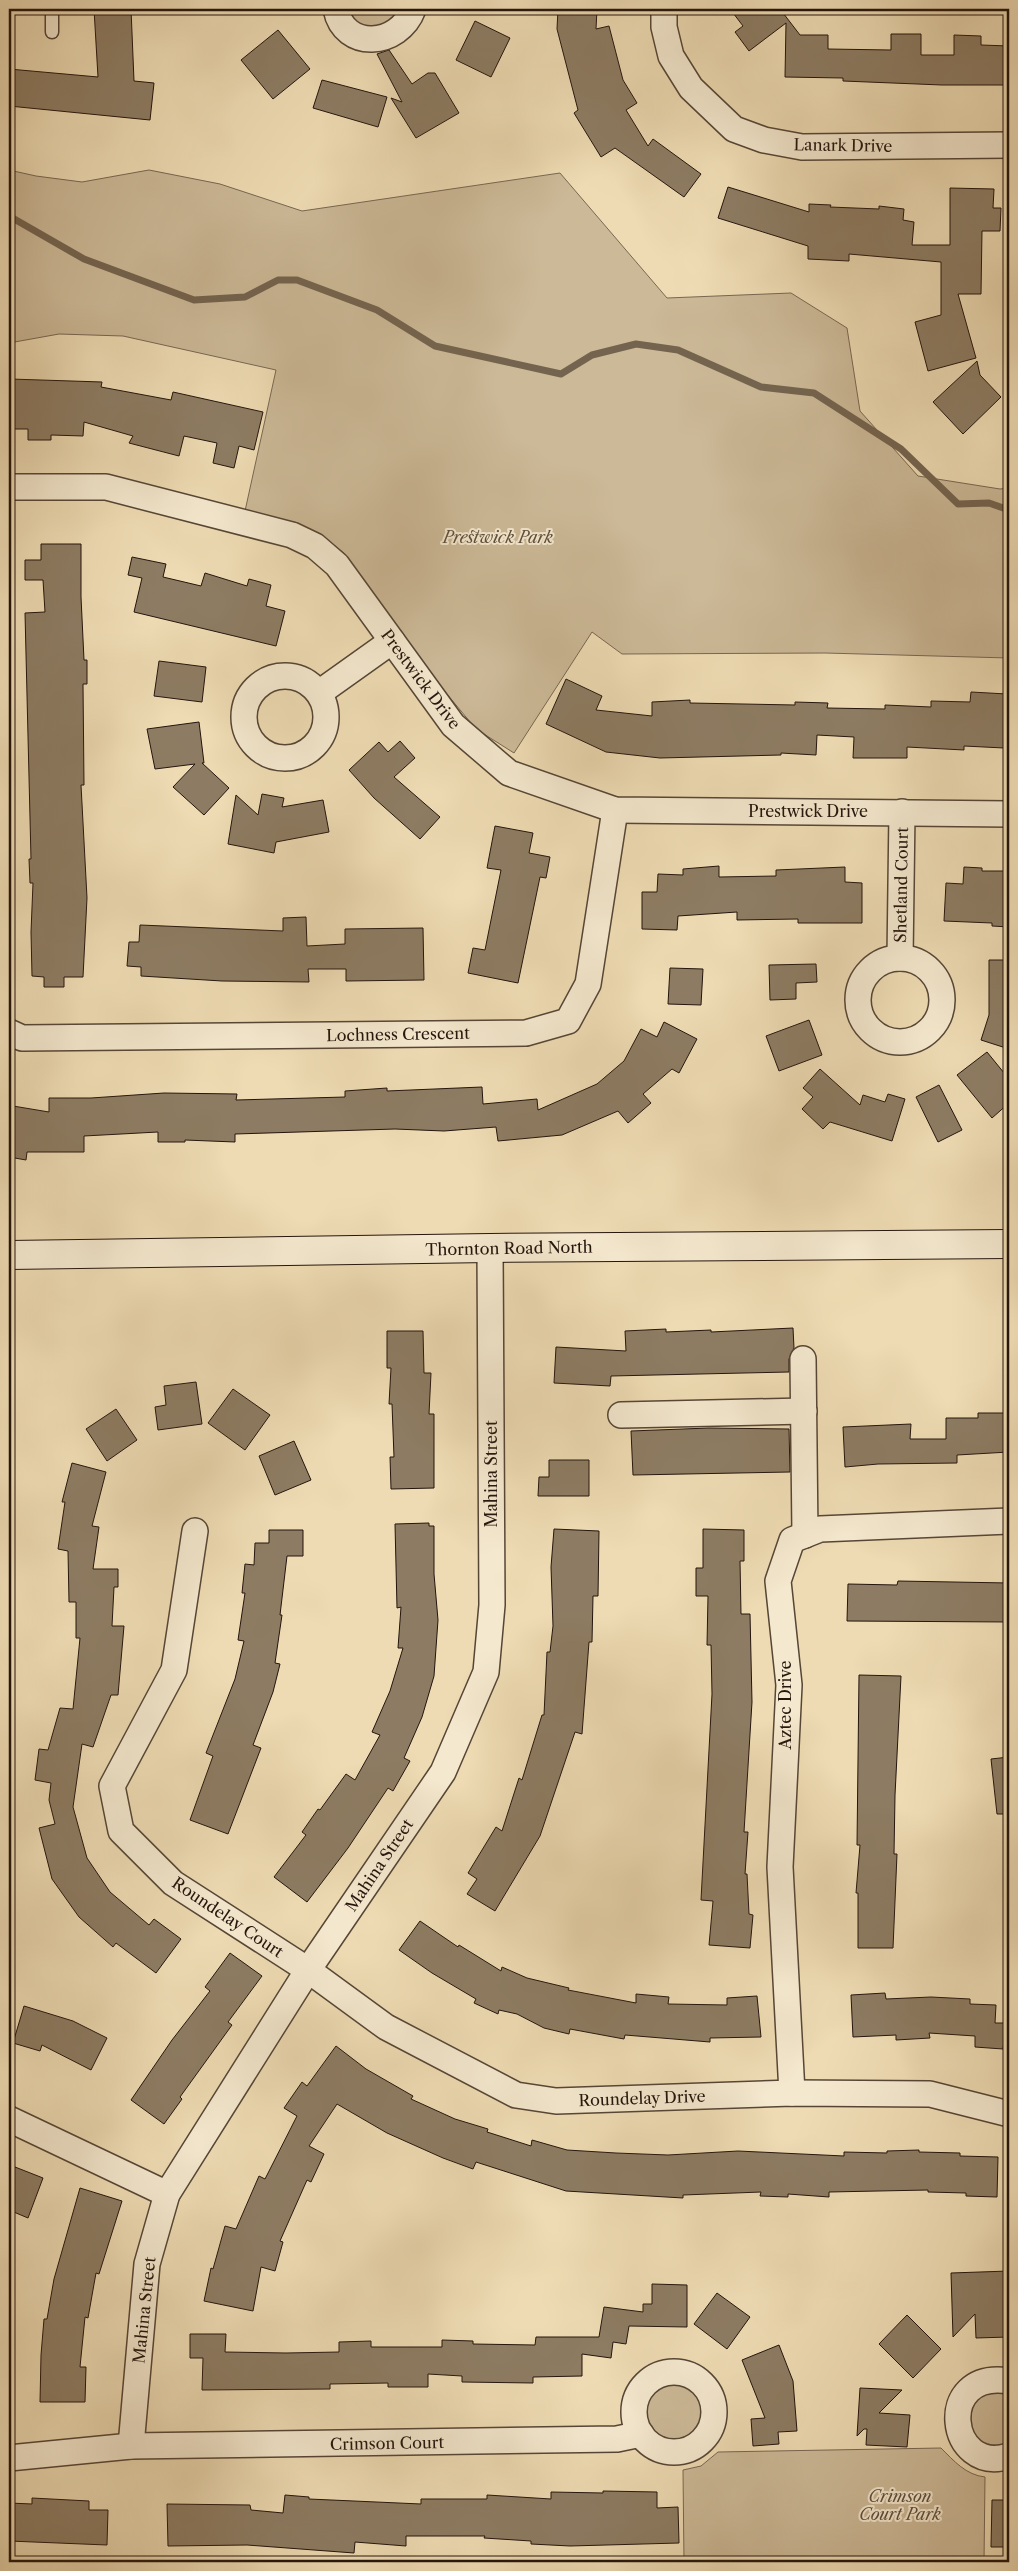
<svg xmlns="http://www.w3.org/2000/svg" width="1018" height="2571" viewBox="0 0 1018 2571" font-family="'Libre Caslon Text',serif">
	<rect width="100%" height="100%" fill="#eedbb3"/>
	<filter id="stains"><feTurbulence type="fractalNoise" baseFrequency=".004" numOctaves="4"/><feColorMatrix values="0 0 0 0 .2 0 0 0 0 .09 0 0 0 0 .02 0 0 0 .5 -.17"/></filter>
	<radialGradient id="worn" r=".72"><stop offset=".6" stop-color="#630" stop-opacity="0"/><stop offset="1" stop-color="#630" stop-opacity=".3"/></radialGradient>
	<!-- green -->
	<g fill="#ccb997" stroke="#786752">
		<path d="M348,9H401C390,31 357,36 348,9Z"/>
		<polygon points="9,170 36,176 82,182 149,170 220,184 302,211 560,173 667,298 791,293 847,328 860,411 918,476 1000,489 1009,488 1009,658 825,653 622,654 592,632 514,753 476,729 446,693 344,553 320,534 297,523 245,511 276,370 123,336 59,334 9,343"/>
		<circle cx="674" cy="2411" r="28"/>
		<path d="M985,2392L1009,2393V2443C987,2453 957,2430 971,2406C973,2401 980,2396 985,2392Z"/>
		<path d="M941,2448C954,2461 966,2475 985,2477L984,2562H684L683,2470L701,2466L718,2452Z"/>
	</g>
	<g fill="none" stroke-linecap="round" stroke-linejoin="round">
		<!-- stream -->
		<polyline stroke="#74644f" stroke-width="7" points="9,216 84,259 194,300 245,297 278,280 297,280 377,310 435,346 561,374 592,355 636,344 678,350 761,387 814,393 901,449 958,504 989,503 1009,510"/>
	</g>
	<!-- building -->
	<g fill="#8d7c63" stroke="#24150d">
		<polygon points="94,9 131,9 134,81 154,83 150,120 9,106 9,69 98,77"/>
		<polygon points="558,9 597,9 596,29 609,26 623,80 637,103 626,110 648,146 653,139 701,174 684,197 615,148 601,157 574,113 578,110 557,29"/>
		<polygon points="730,9 780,9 800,35 828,35 828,49 891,50 891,34 921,34 921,55 954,55 954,35 981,36 981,45 1009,46 1009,85 942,85 843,81 843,78 785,77 786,23 749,51 735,32 743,26"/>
		<polygon points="475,21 510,38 491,77 456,60"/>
		<polygon points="278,30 310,69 273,99 241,60"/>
		<polygon points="389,50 412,84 428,73 435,73 459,113 416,138 391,98 402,102 377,54"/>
		<polygon points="322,80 387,97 378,127 313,108"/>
		<polygon points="728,187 809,212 809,204 831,205 830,207 879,209 879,206 904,209 903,220 914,222 912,245 950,245 950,188 994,189 993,208 1001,208 1000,231 982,231 981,294 958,294 976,358 928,371 915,322 941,315 941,262 849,254 849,261 808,259 808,246 718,218"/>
		<polygon points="977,361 980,375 1001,397 963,434 933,402"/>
		<polygon points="10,379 102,382 101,387 171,400 173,392 263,412 254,450 239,446 234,468 213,463 217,443 184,436 179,456 129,443 133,436 84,422 83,436 51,435 51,440 28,440 28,429 10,429"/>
		<polygon points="41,544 81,544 81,597 84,660 87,660 87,684 83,684 84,785 81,785 87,898 83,977 64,977 64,987 44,987 44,977 32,976 31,932 33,883 30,883 29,859 31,859 25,613 45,612 43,580 25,580 25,560 41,560"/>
		<polygon points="132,557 166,564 163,577 201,586 205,573 247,586 249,579 271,585 266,606 285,611 276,646 134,612 142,578 128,575"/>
		<polygon points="159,661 206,667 202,702 154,696"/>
		<polygon points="566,679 602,696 596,710 652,716 652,702 690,700 690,703 795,705 795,702 828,703 827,708 885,709 885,705 931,707 931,701 970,702 971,692 1007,694 1004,748 964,746 964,750 907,747 907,758 853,758 854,737 817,735 816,755 781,753 781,755 660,758 606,752 546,724"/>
		<polygon points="199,722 204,763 202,763 229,788 204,815 173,787 195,764 155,769 147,729"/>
		<polygon points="400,741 415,758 394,777 440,817 420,839 374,798 349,770 379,742 388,752"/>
		<polygon points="262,794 284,798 282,807 323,800 329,832 276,842 274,853 228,844 236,795 258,815"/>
		<polygon points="495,826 533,833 529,853 550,857 546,878 540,877 518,983 468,973 473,948 485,950 501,870 487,868"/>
		<polygon points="719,866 719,877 776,876 776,870 845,867 845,882 862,883 862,923 798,923 798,919 737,920 737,912 678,916 677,930 642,929 642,892 657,892 658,874 683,875 683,869"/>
		<polygon points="964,867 982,868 982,871 1009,871 1009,927 992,926 992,923 944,921 946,883 963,884"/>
		<polygon points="306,917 307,946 345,944 345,929 423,928 424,980 346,981 346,969 308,969 309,982 222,981 141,976 141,967 127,966 129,942 139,942 140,925 283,931 283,918"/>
		<polygon points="989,960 1009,960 1009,1049 981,1040 989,1015"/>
		<polygon points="816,964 817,982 796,983 796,999 770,1000 769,965"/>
		<polygon points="670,968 703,969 701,1005 668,1004"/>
		<polygon points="809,1020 822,1055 779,1071 766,1036"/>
		<polygon points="664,1022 697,1039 679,1073 672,1069 643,1094 651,1103 628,1123 618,1111 562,1135 498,1141 496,1127 444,1131 395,1129 235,1134 235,1142 185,1140 185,1142 158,1142 158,1132 84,1136 84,1152 27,1152 26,1160 9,1157 9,1118 11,1118 13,1106 49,1112 49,1098 91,1098 164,1093 237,1094 236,1100 345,1097 345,1091 387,1088 387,1091 482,1087 483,1104 537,1099 538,1110 597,1084 624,1061 641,1029 657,1037"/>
		<polygon points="987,1052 1009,1079 1009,1103 992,1118 957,1075"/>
		<polygon points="820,1069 860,1105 863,1095 885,1102 888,1094 905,1099 892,1141 830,1122 823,1129 802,1109 813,1097 803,1088"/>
		<polygon points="939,1085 962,1130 938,1142 916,1097"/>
		<polygon points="793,1328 794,1348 789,1359 789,1372 611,1376 610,1386 554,1383 556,1347 626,1351 625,1331 666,1329 666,1332 711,1330 711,1332"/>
		<polygon points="387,1331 423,1331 424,1373 431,1373 429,1414 434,1414 434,1488 391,1489 390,1457 394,1457 392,1404 389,1404 391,1368 387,1368"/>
		<polygon points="196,1382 202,1424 158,1430 155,1407 166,1405 164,1386"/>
		<polygon points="233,1389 270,1415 245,1450 208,1423"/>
		<polygon points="116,1409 137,1440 107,1461 86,1429"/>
		<polygon points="978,1413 1009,1413 1009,1452 957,1455 957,1463 878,1464 845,1467 843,1427 911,1424 910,1439 946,1439 946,1418 978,1418"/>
		<polygon points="709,1428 789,1429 790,1472 633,1475 631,1431"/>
		<polygon points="294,1441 311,1480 275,1495 259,1456"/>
		<polygon points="549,1460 589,1460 589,1496 538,1496 539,1477 549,1477"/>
		<polygon points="72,1463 106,1472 92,1526 99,1527 93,1569 118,1569 118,1587 114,1587 112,1626 124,1626 118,1695 111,1695 93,1747 82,1744 73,1807 87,1858 110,1892 149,1925 154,1919 181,1939 156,1973 116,1943 113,1947 79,1917 52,1879 39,1828 55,1824 49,1800 51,1783 35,1780 39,1749 48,1750 60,1708 73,1709 80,1638 76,1638 76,1602 69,1602 68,1551 58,1549 65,1502 62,1502"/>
		<polygon points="429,1523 429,1526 434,1526 434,1574 438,1620 434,1676 422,1717 404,1758 410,1761 393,1791 388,1788 348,1848 307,1902 274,1877 306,1835 302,1832 318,1809 320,1810 346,1774 355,1780 380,1735 372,1732 390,1691 403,1648 398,1648 401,1607 397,1608 395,1524"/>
		<polygon points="554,1529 599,1531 598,1596 593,1596 592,1642 589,1642 582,1734 575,1732 540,1836 495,1911 467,1894 477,1879 468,1873 496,1827 502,1831 519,1778 522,1780 542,1715 544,1715 547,1652 550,1652 553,1626 551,1567"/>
		<polygon points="703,1529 744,1530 744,1561 740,1561 741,1614 750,1614 752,1702 744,1832 748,1832 745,1874 747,1874 749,1914 753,1915 750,1948 709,1945 713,1901 701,1900 712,1694 711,1645 707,1645 708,1596 696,1596 696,1568 703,1568"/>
		<polygon points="269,1530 303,1530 303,1556 287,1556 280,1615 282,1615 275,1663 280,1664 273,1692 253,1745 261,1748 228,1834 190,1820 213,1756 206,1753 235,1679 244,1641 238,1640 245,1593 242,1593 245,1564 254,1565 255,1543 269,1543"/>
		<polygon points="898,1581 1009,1583 1009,1622 847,1621 848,1584 897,1585"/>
		<polygon points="859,1675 901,1676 895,1795 894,1854 897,1854 893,1948 858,1948 858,1893 856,1893 860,1845 857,1845"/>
		<polygon points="1009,1757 1009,1814 997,1814 991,1759"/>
		<polygon points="420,1921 458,1947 459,1945 501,1971 502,1967 527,1978 569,1988 568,1990 636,2003 636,1994 669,1997 668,2004 727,2005 727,1998 757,1996 761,2037 710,2038 710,2042 625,2035 624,2039 570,2029 569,2034 544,2028 517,2014 499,2010 498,2014 474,2003 476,1999 432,1973 399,1950"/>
		<polygon points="230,1953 262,1976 228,2022 232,2025 180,2097 182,2099 164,2124 131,2100 172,2040 210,1991 205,1987"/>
		<polygon points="885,1993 886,1999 931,1997 970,1999 970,2004 996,2005 995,2023 1006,2023 1003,2049 975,2047 975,2036 929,2033 930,2038 896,2040 896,2035 853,2037 851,1995"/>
		<polygon points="24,2006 73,2021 107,2038 91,2070 42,2045 40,2051 13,2043"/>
		<polygon points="336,2046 366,2069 413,2096 411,2099 455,2119 488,2129 487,2132 531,2146 532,2140 567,2150 616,2153 668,2155 738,2151 844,2156 844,2152 887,2153 887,2151 919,2150 919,2152 960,2153 960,2156 998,2157 997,2197 966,2196 966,2193 928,2192 928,2190 829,2192 829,2197 788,2194 788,2197 760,2196 761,2192 683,2195 683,2198 566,2191 476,2162 473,2169 443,2158 387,2133 337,2104 309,2146 324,2154 311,2182 307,2180 280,2241 283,2242 275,2271 261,2267 253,2311 204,2301 211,2268 213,2269 225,2226 236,2229 259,2176 265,2179 297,2116 284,2108 302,2082 307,2086"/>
		<polygon points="15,2167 43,2178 28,2218 9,2210 9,2182"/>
		<polygon points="80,2188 122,2201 99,2274 96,2273 88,2318 85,2317 80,2367 86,2367 85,2402 40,2402 41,2355 44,2319 47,2319 54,2279"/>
		<polygon points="1009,2271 1009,2337 976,2338 975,2314 953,2337 951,2273"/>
		<polygon points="652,2284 687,2285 687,2327 629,2326 626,2344 613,2342 611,2358 582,2354 582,2376 533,2377 533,2383 462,2382 462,2376 428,2374 428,2387 388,2387 388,2383 330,2384 330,2389 202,2390 203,2358 190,2358 190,2334 226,2334 225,2352 286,2353 339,2352 339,2342 371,2341 371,2347 442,2347 442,2340 473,2341 473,2344 535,2345 536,2337 599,2337 604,2307 643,2312 643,2304 652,2304"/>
		<polygon points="717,2293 750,2317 727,2349 694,2324"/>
		<polygon points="907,2315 941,2349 913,2378 879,2344"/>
		<polygon points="779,2345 793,2381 797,2431 778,2432 779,2444 753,2446 751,2419 765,2418 742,2360"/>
		<polygon points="860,2388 902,2390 879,2413 910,2415 907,2447 866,2445 867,2429 864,2429 857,2436"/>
		<polygon points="603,2491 657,2492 657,2508 678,2507 679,2543 570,2546 531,2544 531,2541 484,2538 485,2536 406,2536 406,2546 355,2542 354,2553 247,2545 168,2546 167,2504 250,2505 251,2510 283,2513 285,2495 309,2497 309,2499 421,2504 421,2499 487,2499 487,2495 551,2499 551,2492 603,2493"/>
		<polygon points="32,2498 89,2501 89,2510 108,2510 107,2545 9,2541 9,2503 32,2504"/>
		<polygon points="992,2500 1009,2500 1009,2547 991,2547"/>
	</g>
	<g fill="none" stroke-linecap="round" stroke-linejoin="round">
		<defs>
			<polyline id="service" points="52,9 52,32"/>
			<g id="minor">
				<path d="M336,9C344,51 399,47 413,9"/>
				<polyline points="664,9 664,27 671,56 691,88 734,129 764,140 802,147 1009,145"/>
				<polyline points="9,487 106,487 292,535 315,546 337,565 453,725 509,773 615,810 1009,814"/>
				<circle cx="285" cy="717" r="41"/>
				<polyline points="319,693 392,641"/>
				<polyline points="900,958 902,812"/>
				<circle cx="900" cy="1000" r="42"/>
				<polyline points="9,1032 22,1038 526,1033 568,1021 588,984 615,810"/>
				<polyline points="803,1359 805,1535"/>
				<polyline points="621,1415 804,1411"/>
				<polyline points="195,1531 174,1670 112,1786 121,1831 173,1883 308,1970 386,2027 516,2095 556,2101 792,2093 930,2094 1009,2114"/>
				<polyline points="792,2093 780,1867 789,1685 778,1581 792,1540 820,1529 1009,1521"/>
				<polyline points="9,2119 167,2194"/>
				<circle cx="674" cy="2412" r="40"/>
				<path d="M1009,2381C934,2369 948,2476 1009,2456"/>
				<polyline points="131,2446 147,2264 167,2194 308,1970 443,1772 486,1672 492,1605 490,1248"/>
				<polyline points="9,2458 131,2446 617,2439 641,2434"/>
			</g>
			<polyline id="secondary" points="9,1255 490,1248 1009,1244"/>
		</defs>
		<!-- service casing -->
		<use href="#service" stroke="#564636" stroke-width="15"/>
		<!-- minor casing -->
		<use href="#minor" stroke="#564636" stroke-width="28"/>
		<!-- secondary casing -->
		<use href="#secondary" stroke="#24150d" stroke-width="30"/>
		<!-- service -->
		<use href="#service" stroke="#f4e8ce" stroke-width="12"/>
		<!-- minor -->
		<use href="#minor" stroke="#f4e8ce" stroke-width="25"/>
		<!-- secondary -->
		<use href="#secondary" stroke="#f4e8ce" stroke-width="28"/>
	</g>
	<g text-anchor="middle" stroke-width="4" stroke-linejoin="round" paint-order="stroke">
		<!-- street labels -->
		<g font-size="16" fill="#24150d" stroke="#f4e8ce">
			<text transform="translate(843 145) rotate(1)" y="6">Lanark Drive</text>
			<text transform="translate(421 679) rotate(53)" y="6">Prestwick Drive</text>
			<text x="808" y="817">Prestwick Drive</text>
			<text transform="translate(901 885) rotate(-89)" y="6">Shetland Court</text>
			<text transform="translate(398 1034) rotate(-1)" y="6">Lochness Crescent</text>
			<text transform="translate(509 1248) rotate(-1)" y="6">Thornton Road North</text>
			<text transform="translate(491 1474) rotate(-90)" y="6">Mahina Street</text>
			<text transform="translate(785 1705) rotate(-90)" y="6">Aztec Drive</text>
			<text transform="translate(379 1865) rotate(-56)" y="6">Mahina Street</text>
			<text transform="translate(228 1917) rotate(34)" y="6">Roundelay Court</text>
			<text transform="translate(642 2098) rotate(-2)" y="6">Roundelay Drive</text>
			<text transform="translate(144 2310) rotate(-84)" y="6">Mahina Street</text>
			<text transform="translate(387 2443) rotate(-1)" y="6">Crimson Court</text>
		</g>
		<!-- park labels -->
		<g font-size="16" font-style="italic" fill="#5f4e3d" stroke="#f4e8ce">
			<text x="498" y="543">Prestwick Park</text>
			<text x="900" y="2502">Crimson<tspan x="900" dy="18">Court Park</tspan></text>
		</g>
	</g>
	<!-- margin -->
	<rect width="1018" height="2571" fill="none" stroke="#eedbb3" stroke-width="30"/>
	<rect x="10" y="10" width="998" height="2551" fill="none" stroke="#24150d" stroke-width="2.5"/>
	<rect x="15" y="15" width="988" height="2541" fill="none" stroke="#24150d"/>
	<rect width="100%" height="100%" filter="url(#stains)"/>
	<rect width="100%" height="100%" fill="url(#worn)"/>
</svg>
